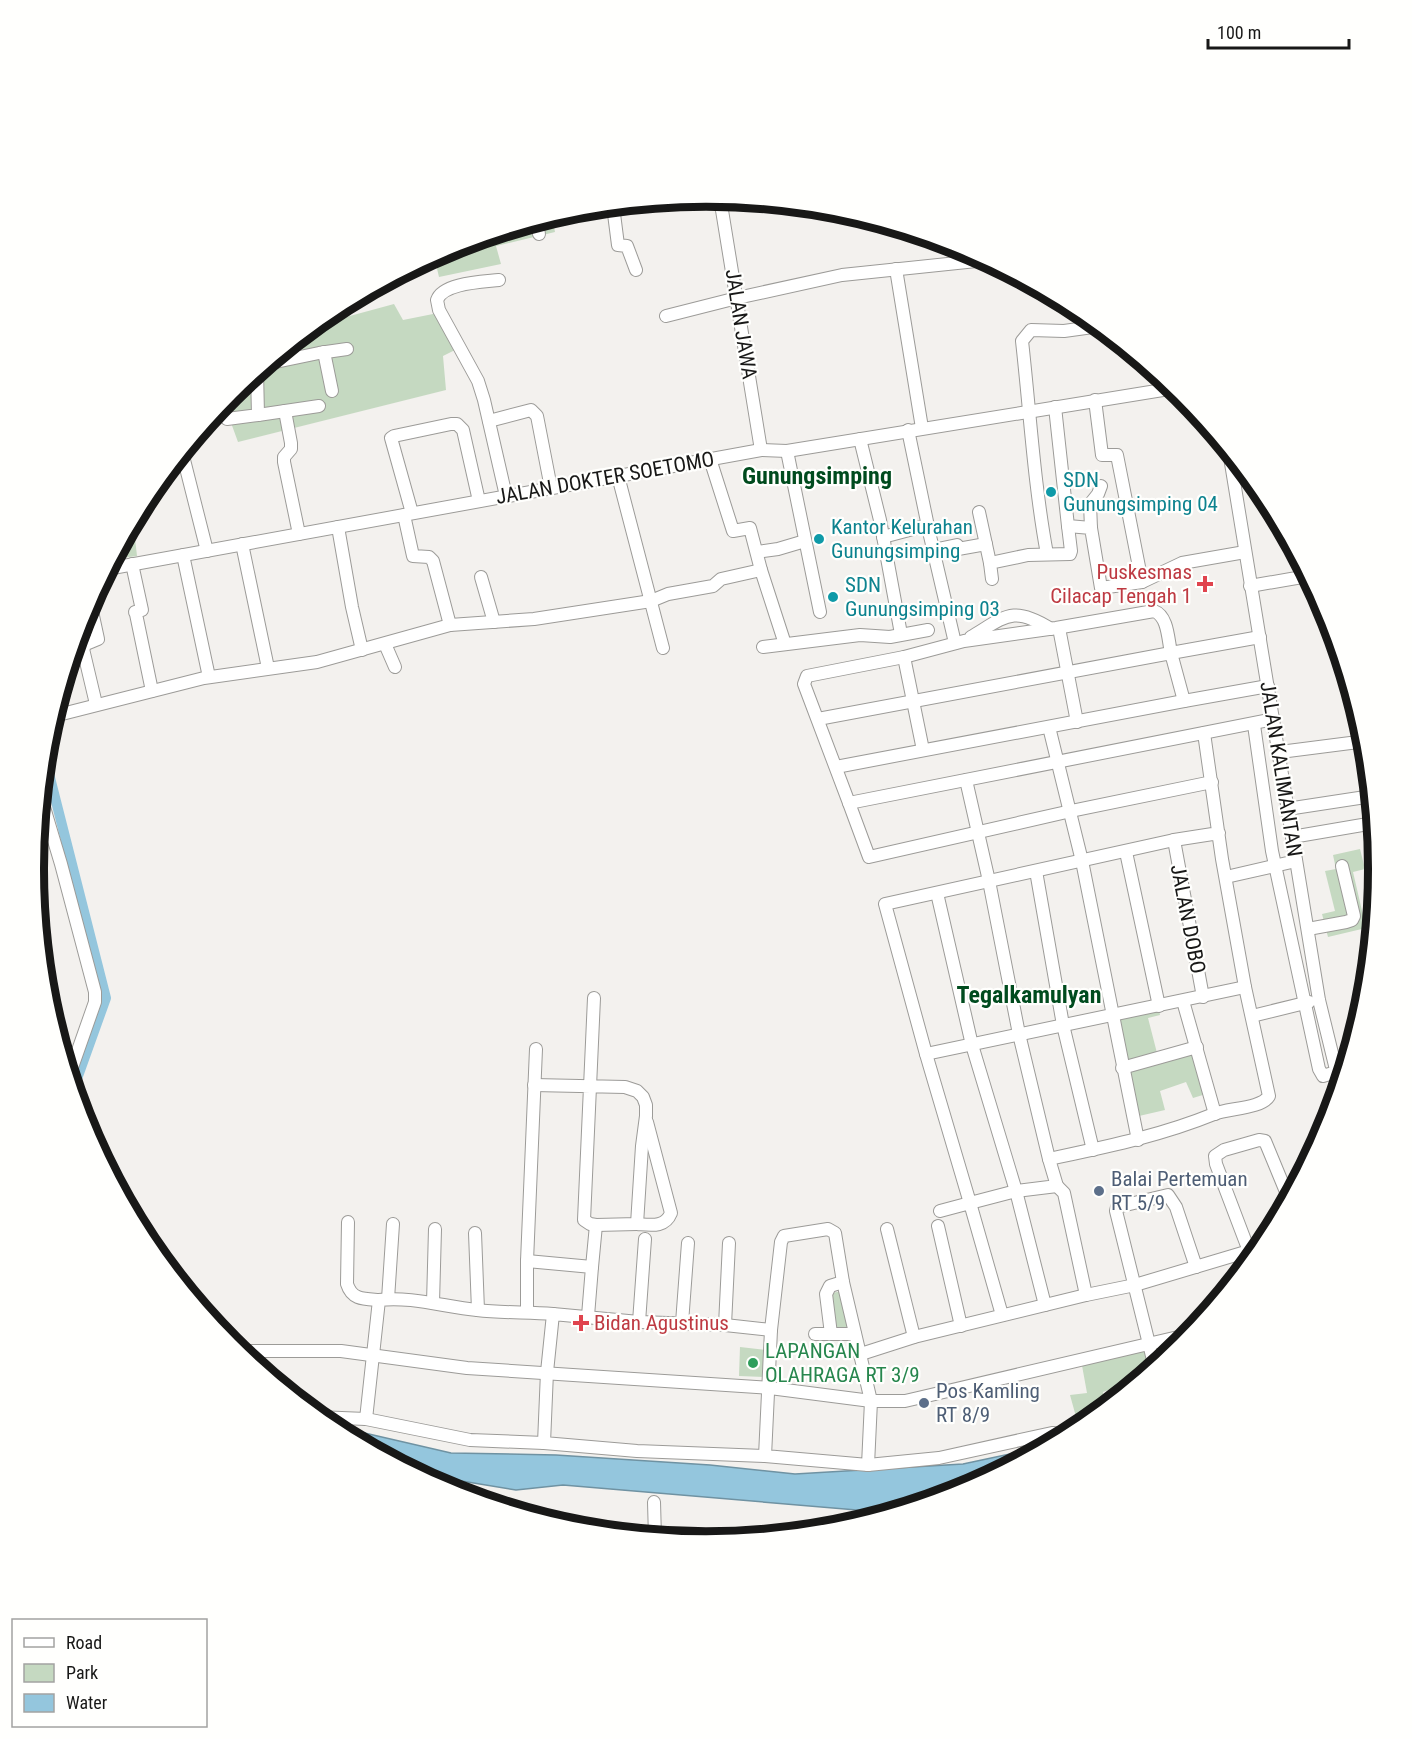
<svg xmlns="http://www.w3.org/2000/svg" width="1412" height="1739" viewBox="0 0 1412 1739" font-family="'Roboto Condensed',sans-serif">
	<rect width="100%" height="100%" fill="#f3f1ee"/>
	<!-- green -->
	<g fill="#c5d9c1">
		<polygon points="552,216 555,232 496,246 501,264 439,277 434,256 449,248"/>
		<polygon points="394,304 403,320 443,312 463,346 443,356 446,390 238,442 230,420 205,424 230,393 313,326"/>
		<polygon points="133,521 137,556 112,559"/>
		<polygon points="1360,849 1365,869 1353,872 1366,928 1328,937 1322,914 1335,911 1325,871 1336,869 1333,855"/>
		<polygon points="1159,1010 1160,1015 1148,1018 1157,1053 1191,1045 1206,1094 1193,1098 1186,1082 1160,1091 1165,1110 1139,1116 1116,1019"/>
		<polygon points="842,1291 850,1328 835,1331 827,1294"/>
		<polygon points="1151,1344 1154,1368 1142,1378 1103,1392 1106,1408 1084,1426 1078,1424 1070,1395 1087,1393 1081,1360"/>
		<polygon points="740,1347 767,1350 766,1377 739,1376"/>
	</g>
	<!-- water -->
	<polygon fill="#94c6dd" stroke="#6f92a2" stroke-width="1.5" points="331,1428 343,1428 451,1453 556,1455 710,1465 795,1474 963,1464 1048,1446 963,1491 892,1513 563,1485 516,1490 413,1473"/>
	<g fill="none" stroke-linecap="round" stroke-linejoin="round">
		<!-- canal -->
		<polyline stroke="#94c6dd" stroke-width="10" points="44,754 106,998 73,1090"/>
		<defs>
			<g id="minor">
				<polyline points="720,198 761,450"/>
				<polyline points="613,206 618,245 627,246 636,270"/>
				<polyline points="536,221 539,234"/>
				<polyline points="896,269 922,428"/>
				<path d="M499,280C482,282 443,283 437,300L439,310L478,381L484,400L506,496"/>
				<polyline points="666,316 737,298 842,275 986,260"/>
				<polyline points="324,352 332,391"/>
				<polyline points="266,364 319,353 347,349"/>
				<polyline points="1095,400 1102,455 1117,455 1142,582"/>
				<polyline points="1055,407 1068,526 1091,528 1101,588 1142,582 1182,563 1245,552"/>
				<polyline points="285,411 291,443 291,449 284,457 284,462 299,534"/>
				<polyline points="258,415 319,406"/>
				<polyline points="227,419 258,415 257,371"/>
				<polyline points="489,421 531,410 537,416 538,421 551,488"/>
				<polyline points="908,430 930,536 955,643"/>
				<polyline points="860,439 880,520 901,634"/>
				<polyline points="787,451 820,612"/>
				<polyline points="1229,451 1319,1000 1340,1086"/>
				<polyline points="182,452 207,551"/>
				<polyline points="710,459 733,531 750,528 761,570 785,644"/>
				<polyline points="618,476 663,648"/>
				<polyline points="979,512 990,563"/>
				<polyline points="412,513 391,438 394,436 451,424 457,424 463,430 479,501"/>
				<polyline points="404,515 413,556 429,557 433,561 450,625"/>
				<polyline points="338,527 352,607 362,650"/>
				<polyline points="1091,528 1090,504 1098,494 1101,486"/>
				<polyline points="883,537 928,525"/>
				<polyline points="242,544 268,668"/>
				<polyline points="933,550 957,545 958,549 986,544"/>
				<polyline points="757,552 778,549 805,541"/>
				<path d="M1047,554C1034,484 1030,412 1022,341L1031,330L1064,331L1100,326"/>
				<polyline points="183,555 209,677"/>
				<polyline points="132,564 142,610 135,612 136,614 152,691"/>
				<polyline points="107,569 761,450 787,451 1175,388"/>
				<polyline points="481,577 494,622"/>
				<polyline points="992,579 990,563 1028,555 1070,554 1071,551 1068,526"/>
				<polyline points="1250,586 1308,576"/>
				<polyline points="90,602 98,639 86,644 83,649 96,704"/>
				<polyline points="1059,628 1077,722"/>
				<path d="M971,637C1006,616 1013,605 1051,629"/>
				<path d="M1260,637L1171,653C1168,639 1168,616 1154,611L1056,628L964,641L904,657L807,676L804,684L849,803L1274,719"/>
				<polyline points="385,644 395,667"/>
				<polyline points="763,647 860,635 890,637 928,630"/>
				<polyline points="904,657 923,750"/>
				<polyline points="58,715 204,678 317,662 450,625 534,619 651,601 668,594 713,586 721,579 761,570"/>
				<polyline points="818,719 1171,653 1184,701 1268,686"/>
				<polyline points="1254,725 1272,851 1319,1069 1323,1076 1336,1072"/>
				<polyline points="1049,727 1082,861 1138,1140"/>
				<path d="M1204,733L1222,859L1245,987L1269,1096C1261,1109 1228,1108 1214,1114C1160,1136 1105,1147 1049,1159L1057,1186L1016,1191L970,1203L926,1054L885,904L1174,840L1219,833"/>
				<polyline points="1280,752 1366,741"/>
				<polyline points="836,767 1184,701"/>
				<polyline points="966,780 989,881 1019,1034 1049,1159"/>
				<polyline points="40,794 61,864 95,992 95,1002 69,1076"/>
				<polyline points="849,803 869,857 1071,811 1212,782"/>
				<polyline points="1287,809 1372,796"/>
				<polyline points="1292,837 1368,824"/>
				<polyline points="1174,840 1203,997"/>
				<polyline points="1126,852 1159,1006"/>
				<polyline points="1036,871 1063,1025 1093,1150"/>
				<polyline points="1226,877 1296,861"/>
				<polyline points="937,893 972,1045 1016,1191 1045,1305"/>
				<polyline points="1308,929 1346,922 1352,920 1354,916 1342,866"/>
				<polyline points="1183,1001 1215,1114"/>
				<polyline points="1252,1016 1309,1002"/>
				<polyline points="926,1054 1245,987"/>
				<polyline points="1122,1068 1197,1047"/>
				<polyline points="534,1085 625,1087 637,1091 643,1097 646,1105 646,1116 642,1146 637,1224 596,1225 590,1224 584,1220 594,998"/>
				<polyline points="1057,1186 1064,1193 1086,1295"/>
				<polyline points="940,1211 970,1203 1002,1315"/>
				<path d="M348,1222L347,1284C352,1300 364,1299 379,1300"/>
				<path d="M637,1224C651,1225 665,1228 671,1213L647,1122"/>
				<polyline points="938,1226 961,1326"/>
				<polygon points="828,1229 835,1233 843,1282 871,1401 868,1465 765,1456 771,1330 781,1242 784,1236"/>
				<polyline points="887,1229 914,1337"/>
				<polyline points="475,1233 478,1310"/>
				<polyline points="1263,1246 1249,1251 1216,1164 1215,1156 1224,1150 1259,1140 1265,1141 1289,1199"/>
				<polyline points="527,1261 592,1267 588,1316"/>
				<polyline points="592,1267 596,1225"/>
				<polyline points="388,1299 393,1224"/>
				<polyline points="433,1303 435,1229"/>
				<polyline points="527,1312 527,1261 536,1049"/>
				<polyline points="639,1322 645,1239"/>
				<polyline points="682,1323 688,1243"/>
				<polyline points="725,1325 729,1243"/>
				<polyline points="815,1334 855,1334"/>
				<polyline points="831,1334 826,1294 830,1286 843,1282"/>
				<polyline points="237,1351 341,1351 467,1368 770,1388 871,1401 905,1401 918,1398 1191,1334"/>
				<polyline points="861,1354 914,1337 1086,1295 1135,1285 1249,1251"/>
				<polyline points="1155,1368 1116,1211 1117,1207 1168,1195 1176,1207 1196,1267"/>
				<polyline points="317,1417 366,1419 470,1440 544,1443"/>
				<path d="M366,1419L379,1300C411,1296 445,1307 477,1310C502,1313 528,1312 553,1314"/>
				<polyline points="765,1456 637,1451 544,1443 547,1372 553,1314 639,1322 725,1325 771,1330"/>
				<polyline points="868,1465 939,1458 1052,1433 1071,1434"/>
				<polyline points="654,1502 655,1537"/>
			</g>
		</defs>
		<!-- minor casing -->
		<use href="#minor" stroke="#9c9b98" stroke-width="14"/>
		<!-- minor -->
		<use href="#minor" stroke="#fff" stroke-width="12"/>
	</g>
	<!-- markers -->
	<g fill="#0f9aa8" stroke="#fffffd" stroke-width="2">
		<circle cx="1051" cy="492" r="6"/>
		<circle cx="819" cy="539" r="6"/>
		<circle cx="833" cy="597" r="6"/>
	</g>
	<g fill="#e0444e" stroke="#fffffd" stroke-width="2">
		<path d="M1202 575h6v6h6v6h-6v6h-6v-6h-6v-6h6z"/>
		<path d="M578 1314h6v6h6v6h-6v6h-6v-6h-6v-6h6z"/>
	</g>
	<g fill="#5c6f8a" stroke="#fffffd" stroke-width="2">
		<circle cx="1099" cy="1191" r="6"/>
		<circle cx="924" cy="1403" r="6"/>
	</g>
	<circle fill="#2e9e5b" stroke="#fffffd" stroke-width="2" cx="753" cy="1363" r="6"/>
	<g text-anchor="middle" stroke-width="4.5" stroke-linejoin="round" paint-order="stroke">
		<!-- street labels -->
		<g font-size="21" fill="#181817" stroke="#fffffd">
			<text transform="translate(741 324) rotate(81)" y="7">JALAN JAWA</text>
			<text transform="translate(605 478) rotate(-10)" y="7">JALAN DOKTER SOETOMO</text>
			<text transform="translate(1281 769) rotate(81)" y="7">JALAN KALIMANTAN</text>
			<text transform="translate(1188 919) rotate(79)" y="7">JALAN DOBO</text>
		</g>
		<!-- culture labels -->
		<g font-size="21" fill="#0d838f" stroke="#fffffd" text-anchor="start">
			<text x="1063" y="487">SDN<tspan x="1063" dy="24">Gunungsimping 04</tspan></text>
			<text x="831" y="534">Kantor Kelurahan<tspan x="831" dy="24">Gunungsimping</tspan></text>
			<text x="845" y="592">SDN<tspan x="845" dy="24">Gunungsimping 03</tspan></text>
		</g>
		<!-- health labels -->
		<g font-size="21" fill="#be3a42" stroke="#fffffd" text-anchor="end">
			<text x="1192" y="579">Puskesmas<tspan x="1192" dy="24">Cilacap Tengah 1</tspan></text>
			<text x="594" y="1330" text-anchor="start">Bidan Agustinus</text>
		</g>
		<!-- service labels -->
		<g font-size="21" fill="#4e5e75" stroke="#fffffd" text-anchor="start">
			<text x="1111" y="1186">Balai Pertemuan<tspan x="1111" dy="24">RT 5/9</tspan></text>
			<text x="936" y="1398">Pos Kamling<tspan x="936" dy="24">RT 8/9</tspan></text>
		</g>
		<!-- leisure labels -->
		<g font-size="21" fill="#27864d" stroke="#fffffd" text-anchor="start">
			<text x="765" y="1358">LAPANGAN<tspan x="765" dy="24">OLAHRAGA RT 3/9</tspan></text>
		</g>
		<!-- quarter labels -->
		<g font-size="24" font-weight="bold" fill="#004b1e" stroke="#fffffd">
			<text x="817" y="484">Gunungsimping</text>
			<text x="1029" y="1003">Tegalkamulyan</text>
		</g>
	</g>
	<!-- crop -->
	<path d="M0 0H1412V1739H0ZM44 869a662 662 0 1 1 1324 0a662 662 0 1 1-1324 0Z" fill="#fffffd" fill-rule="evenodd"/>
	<path fill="none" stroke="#181817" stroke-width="8" d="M44 869a662 662 0 1 1 1324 0a662 662 0 1 1-1324 0Z"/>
	<!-- legend -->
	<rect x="12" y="1619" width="195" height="108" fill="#fffffd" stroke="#a3a3a1" stroke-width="1.5"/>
	<rect x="24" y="1638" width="30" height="9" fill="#ffffff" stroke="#a3a3a1" stroke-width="1.5"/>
	<text x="66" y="1649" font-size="18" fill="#181817">Road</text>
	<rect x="24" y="1664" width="30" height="18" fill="#c5d9c1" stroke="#a3a3a1" stroke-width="1.5"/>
	<text x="66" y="1679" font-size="18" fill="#181817">Park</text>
	<rect x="24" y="1694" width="30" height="18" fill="#94c6dd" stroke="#a3a3a1" stroke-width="1.5"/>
	<text x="66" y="1709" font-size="18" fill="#181817">Water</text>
	<!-- scale -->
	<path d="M1208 39v9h141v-9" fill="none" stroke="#181817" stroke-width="3"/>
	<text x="1217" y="39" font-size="18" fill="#181817" stroke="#fffffd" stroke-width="4.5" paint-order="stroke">100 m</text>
</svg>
